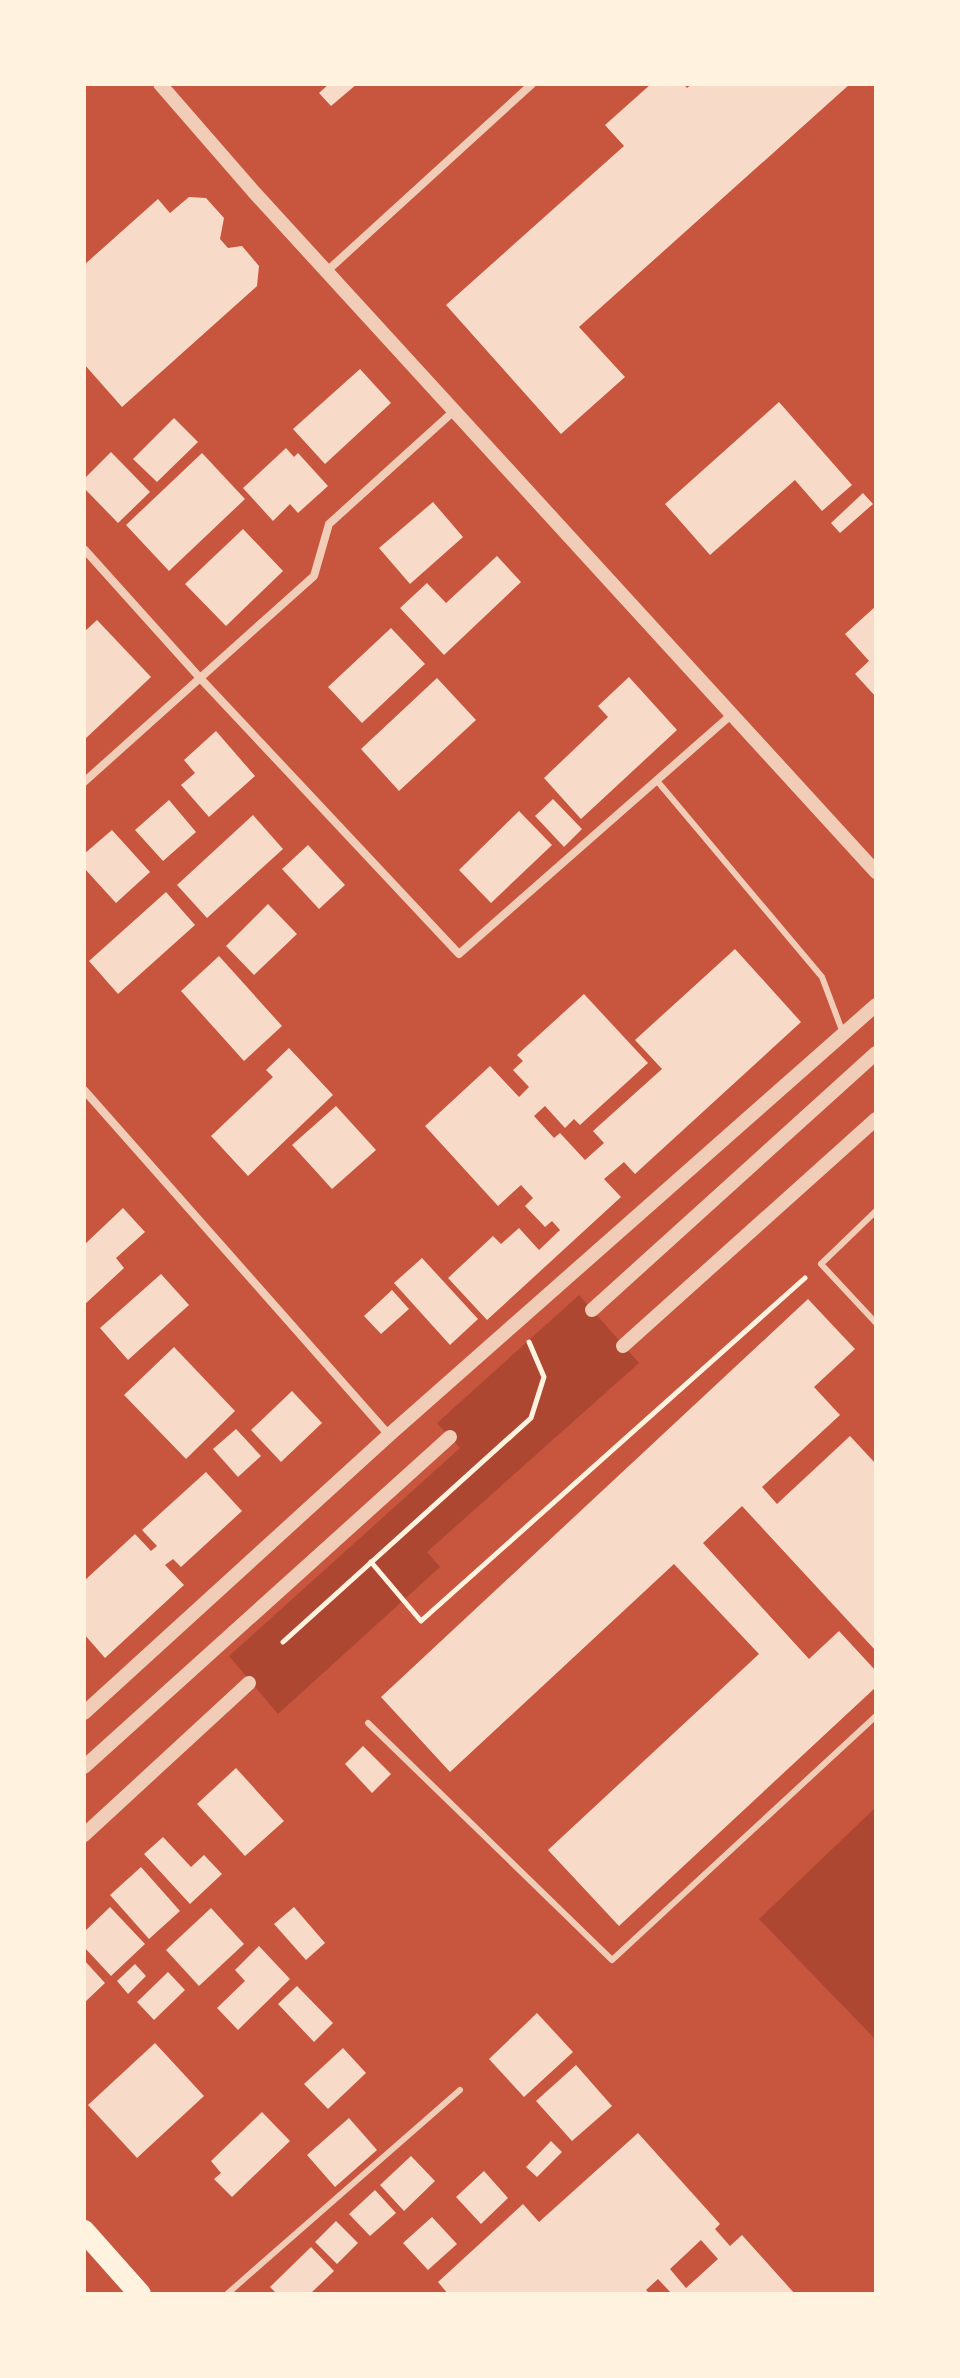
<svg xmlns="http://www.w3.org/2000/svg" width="960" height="2378" viewBox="0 0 960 2378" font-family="Ubuntu,sans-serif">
	<rect width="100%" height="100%" fill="#c8553d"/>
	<!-- green -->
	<g fill="#ae4732">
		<polygon points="579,1295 639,1363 427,1552 440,1567 278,1714 229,1656 460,1448 437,1423"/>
		<polygon points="876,1807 876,2040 759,1919"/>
	</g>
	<!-- building -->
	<g fill="#f7dbc8" fill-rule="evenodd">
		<polygon points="329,84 357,84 331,106 319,93"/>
		<polygon points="651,84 684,84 687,88 692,84 850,84 579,327 625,377 561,434 446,305 624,146 605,125"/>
		<polygon points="189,197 206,198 224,218 220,239 228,248 242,246 259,266 257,286 122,407 84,364 84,265 158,199 170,213"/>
		<polygon points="360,369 391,403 325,464 293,429"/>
		<polygon points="779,402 852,485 822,511 795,480 710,555 665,504"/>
		<polygon points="174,418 198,442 157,482 133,459"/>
		<polygon points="286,448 294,457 298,453 328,486 298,513 290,504 273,521 243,488"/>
		<polygon points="111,452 150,492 118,523 84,488 84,479"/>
		<polygon points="202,453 245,499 169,571 126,525"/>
		<polygon points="863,493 873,504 840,533 831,523"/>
		<polygon points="433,502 463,537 410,584 379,548"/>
		<polygon points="243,529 283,571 226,626 185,584"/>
		<polygon points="497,556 521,582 444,655 400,608 427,583 446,603"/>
		<polygon points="876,606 876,697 855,674 869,661 845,634"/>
		<polygon points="97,620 151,677 84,740 84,632"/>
		<polygon points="391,628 425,664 362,723 328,687"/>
		<polygon points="629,677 677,730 581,819 544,778 608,717 598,706"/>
		<polygon points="437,678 476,720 399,791 361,749"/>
		<polygon points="216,731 255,776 209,817 181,785 195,773 184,760"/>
		<polygon points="553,799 582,829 564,847 535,816"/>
		<polygon points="169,800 196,832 163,861 135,830"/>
		<polygon points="519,811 552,845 491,903 459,870"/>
		<polygon points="253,815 283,849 207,918 177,885"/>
		<polygon points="112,830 150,872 116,903 84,868 84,854"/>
		<polygon points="308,845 345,885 319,909 282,869"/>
		<polygon points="166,892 195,925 118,994 89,961"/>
		<polygon points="268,904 297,934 254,975 226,946"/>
		<polygon points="735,949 801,1022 635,1174 624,1162 604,1179 621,1197 487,1320 448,1278 493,1236 501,1244 519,1228 539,1250 560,1230 552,1221 545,1227 525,1206 533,1198 521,1185 498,1206 425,1126 490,1066 519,1097 529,1087 513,1070 523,1061 517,1055 584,994 648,1063 580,1125 574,1119 565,1128 545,1106 534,1116 554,1138 560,1133 585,1160 604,1143 593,1131 662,1069 635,1040"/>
		<polygon points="219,956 282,1026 244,1061 181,991"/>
		<polygon points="289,1048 333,1095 248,1176 211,1136 273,1077 266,1070"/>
		<polygon points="336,1106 376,1150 332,1189 292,1145"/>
		<polygon points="123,1208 145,1232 116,1258 124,1268 84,1305 84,1245"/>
		<polygon points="422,1258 478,1319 450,1345 394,1283"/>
		<polygon points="161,1274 189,1305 128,1360 100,1328"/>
		<polygon points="392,1290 409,1309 381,1334 364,1316"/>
		<polygon points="808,1299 855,1349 814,1387 840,1415 762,1487 777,1504 850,1436 876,1464 876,1651 742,1506 703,1543 809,1659 839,1631 876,1671 876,1687 619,1926 548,1850 759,1654 674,1564 450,1772 381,1697"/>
		<polygon points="174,1347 235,1411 186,1459 124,1395"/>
		<polygon points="292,1391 322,1423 281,1462 251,1430"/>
		<polygon points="236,1429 261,1456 238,1477 213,1449"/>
		<polygon points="206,1472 242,1511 181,1567 173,1559 165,1565 184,1585 105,1658 84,1634 84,1581 135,1534 151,1551 157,1546 142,1530"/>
		<polygon points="363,1746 391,1774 372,1793 345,1764"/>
		<polygon points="236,1768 284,1821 245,1856 197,1804"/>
		<polygon points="163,1837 191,1867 204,1855 222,1874 190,1904 144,1854"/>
		<polygon points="141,1867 180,1911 149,1939 110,1895"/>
		<polygon points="110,1907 145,1944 111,1976 84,1947 84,1932"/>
		<polygon points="294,1907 325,1943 306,1960 274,1924"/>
		<polygon points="211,1908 244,1944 199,1986 166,1950"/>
		<polygon points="259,1946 290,1979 238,2030 217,2008 245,1981 235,1970"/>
		<polygon points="84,1960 105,1983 84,2003"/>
		<polygon points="135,1964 146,1976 128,1994 117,1981"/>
		<polygon points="168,1972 185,1990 154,2020 137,2002"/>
		<polygon points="297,1986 333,2023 314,2042 278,2004"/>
		<polygon points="537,2013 573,2052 524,2097 489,2059"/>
		<polygon points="155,2043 204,2096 137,2158 88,2105"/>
		<polygon points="343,2048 366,2073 328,2109 304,2084"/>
		<polygon points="576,2065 612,2106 572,2141 536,2101"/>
		<polygon points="262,2112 290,2141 232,2197 214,2179 221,2173 211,2161"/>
		<polygon points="349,2118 377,2150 335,2187 307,2155"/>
		<path d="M638,2133L720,2224L715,2229L730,2246L742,2235L795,2294H672L658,2279L646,2290L650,2294H448L438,2282L523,2204L539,2222ZM701,2240L718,2259L686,2288L670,2269Z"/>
		<polygon points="551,2141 562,2152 537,2177 526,2167"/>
		<polygon points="411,2156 435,2181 404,2211 380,2185"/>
		<polygon points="484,2171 508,2198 481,2224 456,2197"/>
		<polygon points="375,2190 396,2213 370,2236 349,2214"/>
		<polygon points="432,2217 457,2244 428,2270 403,2243"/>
		<polygon points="336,2221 358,2243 337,2264 315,2242"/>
		<polygon points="311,2247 334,2271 310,2294 277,2294 270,2287"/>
	</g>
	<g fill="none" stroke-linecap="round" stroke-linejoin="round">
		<!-- path -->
		<g stroke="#fff3e0" stroke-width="5">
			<polyline points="371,1562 421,1621 805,1278"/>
			<polyline points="283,1642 531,1418 544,1377 529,1342"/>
		</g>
		<!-- service -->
		<g stroke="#f1ccb7" stroke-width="6">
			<polyline points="658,782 822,977 843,1033"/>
			<polyline points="876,1211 821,1264 876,1323"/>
			<polyline points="368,1723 612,1960 876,1716"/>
			<polyline points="227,2294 460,2090"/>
		</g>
		<!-- minor -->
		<g stroke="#f1ccb7" stroke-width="8">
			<polyline points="327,271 532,84"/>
			<polyline points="84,549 200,678 459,954 731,715"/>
			<polyline points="84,782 314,576 329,524 455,410"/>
			<polyline points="84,1090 389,1435"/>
		</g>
		<!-- tertiary -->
		<g stroke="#f1ccb7" stroke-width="14">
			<polyline points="160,84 253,191 876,872"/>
			<polyline points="592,1310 876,1053"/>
			<polyline points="623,1346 876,1119"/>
			<polyline points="84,1713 389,1435 876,1005"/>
			<polyline points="84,1767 450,1437"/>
			<polyline points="84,1835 249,1683"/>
		</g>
		<!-- trunk -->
		<polyline stroke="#fff3e0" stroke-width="22" points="84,2231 140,2294"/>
	</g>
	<!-- border -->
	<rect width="960" height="2378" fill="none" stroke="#fff3e0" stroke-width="172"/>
</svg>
